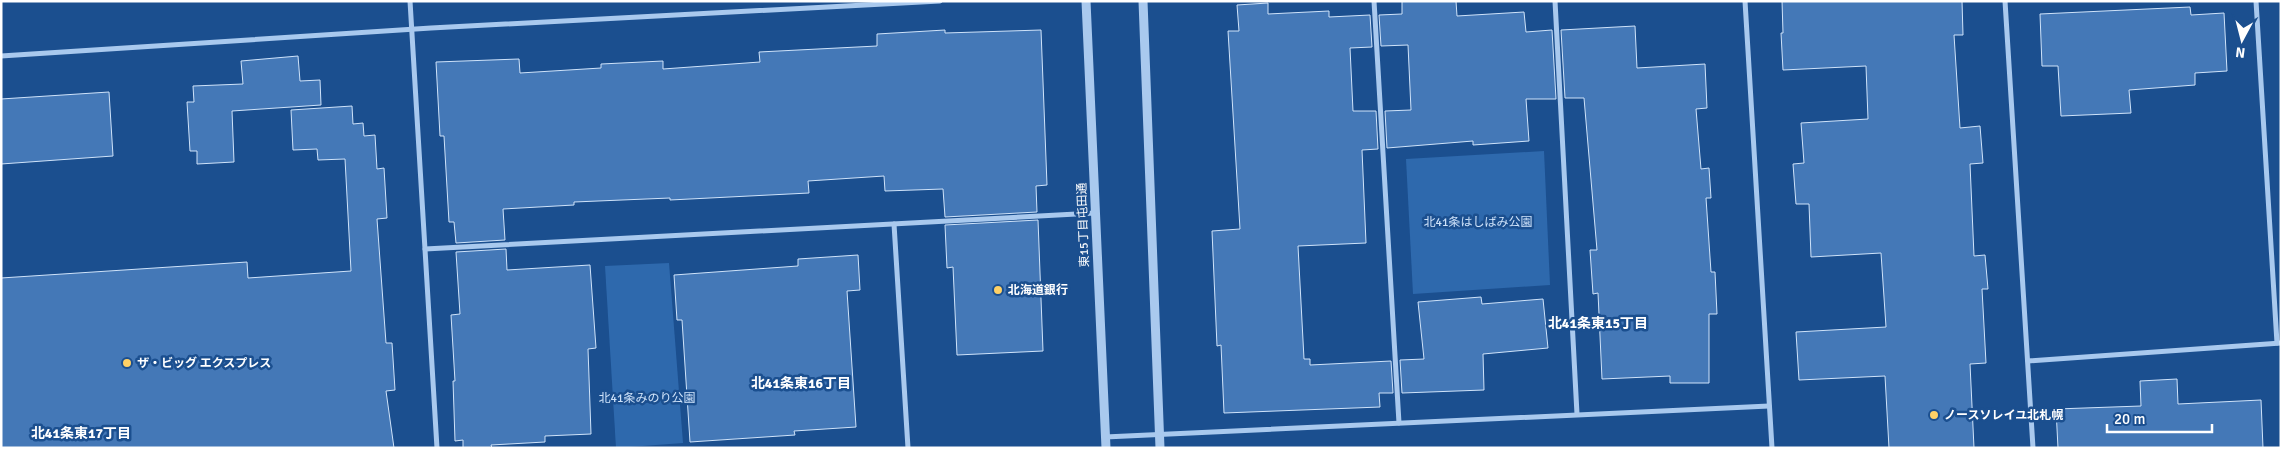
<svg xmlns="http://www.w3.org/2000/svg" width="2282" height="449" viewBox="0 0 2282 449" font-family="Signika,'Noto Sans JP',sans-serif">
	<rect width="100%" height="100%" fill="#1b4f8f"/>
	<!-- green -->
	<g fill="#2e69ad">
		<polygon points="1544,151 1550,285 1413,294 1406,159"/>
		<polygon points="669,263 683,443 616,448 605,266"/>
	</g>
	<!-- building -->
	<g fill="#4478b7" stroke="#cfe3fa">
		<polygon points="1402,1 1456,1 1457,16 1524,12 1526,32 1552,30 1556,99 1526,99 1529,141 1473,145 1473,141 1387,148 1385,111 1411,110 1408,45 1381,46 1379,15 1402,14"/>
		<polygon points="1782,1 1962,1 1963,35 1954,35 1960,128 1980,126 1983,163 1970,164 1974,256 1985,255 1988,289 1982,289 1986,363 1970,364 1974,448 1889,448 1885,376 1799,380 1796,332 1886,327 1881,253 1811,257 1809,204 1796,204 1793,164 1804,163 1801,123 1868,119 1866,66 1783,70 1781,33 1783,33"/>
		<polygon points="1268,3 1268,14 1329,11 1329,17 1370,15 1372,47 1350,48 1353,111 1376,111 1378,149 1362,150 1366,243 1298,246 1304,359 1310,359 1310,365 1391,361 1393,393 1379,393 1380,407 1224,413 1221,345 1217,346 1212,231 1240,229 1228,31 1239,31 1237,5"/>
		<polygon points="2190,7 2191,15 2224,13 2227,71 2195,73 2195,85 2129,90 2131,113 2061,116 2058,66 2042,66 2040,14"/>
		<polygon points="1635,26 1637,68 1705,64 1707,108 1696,109 1701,169 1709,168 1711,198 1706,198 1711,272 1715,272 1717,314 1709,314 1709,383 1670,383 1670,376 1602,379 1598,293 1593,294 1590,250 1597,250 1584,98 1565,98 1561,30"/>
		<polygon points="945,30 945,33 1041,30 1047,185 1036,186 1037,212 945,217 943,189 885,191 884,176 808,181 809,193 670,200 670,198 574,202 574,205 503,209 505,240 456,243 454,222 449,222 444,136 440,136 436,62 519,59 520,73 601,68 601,64 663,61 663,69 760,62 759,52 877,46 877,34"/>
		<polygon points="298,56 300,81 320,80 321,105 232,111 234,162 197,164 197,151 190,151 187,102 194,102 193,86 243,84 241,61"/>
		<polygon points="109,92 113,156 1,164 1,99"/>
		<polygon points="352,106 353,124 363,123 364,136 375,135 377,169 384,168 387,218 377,219 386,343 392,343 395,390 386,391 394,448 1,448 1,278 247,262 248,278 351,271 345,159 318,160 317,149 293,150 291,110"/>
		<polygon points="1038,220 1043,351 957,355 953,267 947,268 945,225"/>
		<polygon points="506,249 507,270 590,265 596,348 588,349 591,434 545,436 545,442 491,445 492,448 463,448 463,440 455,441 453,381 455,381 451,315 460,314 456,252"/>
		<polygon points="858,255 860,290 847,291 856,427 794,431 795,435 690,442 682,320 677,320 674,275 798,266 798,259"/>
		<polygon points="1481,297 1482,304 1543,299 1548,348 1483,354 1484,390 1402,393 1400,360 1424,359 1418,302"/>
		<polygon points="2177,379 2178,404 2261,400 2263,448 2058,448 2056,409 2141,406 2140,381"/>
	</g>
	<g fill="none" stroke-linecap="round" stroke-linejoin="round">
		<!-- minor -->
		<g stroke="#a9c9ee" stroke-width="5">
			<polyline points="410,1 437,448"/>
			<polyline points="1374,1 1399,423"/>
			<polyline points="1555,1 1577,414"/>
			<polyline points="1745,1 1772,448"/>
			<polyline points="2005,1 2033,448"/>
			<polyline points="2256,1 2277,343"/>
			<polyline points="1,56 431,28 940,1"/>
			<polyline points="894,224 908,448"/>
			<polyline points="425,249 1095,213"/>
			<polyline points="2028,361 2281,343"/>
			<polyline points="1105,437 1769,406"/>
		</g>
		<!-- tertiary -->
		<g stroke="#a9c9ee" stroke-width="9">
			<polyline points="1086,1 1106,448"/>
			<polyline points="1143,1 1160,448"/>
		</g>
	</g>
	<!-- markers -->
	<g fill="#ffd166" stroke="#1b4f8f" stroke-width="2">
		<circle cx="998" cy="290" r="5"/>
		<circle cx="127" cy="363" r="5"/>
		<circle cx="1934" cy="415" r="5"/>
	</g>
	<g text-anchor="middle" stroke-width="5" stroke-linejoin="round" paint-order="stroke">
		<!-- park labels -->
		<g font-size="12" fill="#cfe3fa" stroke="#1b4f8f">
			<text x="1478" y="226">北41条はしばみ公園</text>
			<text x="647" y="402">北41条みのり公園</text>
		</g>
		<!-- street labels -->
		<g font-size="12" fill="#fff" stroke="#1b4f8f">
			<text transform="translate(1083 225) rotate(-92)" y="4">東15丁目屯田通</text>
		</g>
		<!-- poi labels -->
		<g font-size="12" font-weight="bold" fill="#fff" stroke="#1b4f8f" text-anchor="start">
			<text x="1008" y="294">北海道銀行</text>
			<text x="137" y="367">ザ・ビッグ エクスプレス</text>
			<text x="1944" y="419">ノースソレイユ北札幌</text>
		</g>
		<!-- neighbourhood labels -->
		<g font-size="14" font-weight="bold" fill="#fff" stroke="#1b4f8f">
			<text x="1598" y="328">北41条東15丁目</text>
			<text x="801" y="388">北41条東16丁目</text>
			<text x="81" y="438">北41条東17丁目</text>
		</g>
	</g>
	<!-- border -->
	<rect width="2282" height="449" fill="none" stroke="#ffffff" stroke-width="5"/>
	<!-- north arrow -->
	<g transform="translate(2242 40) rotate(187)" stroke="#1b4f8f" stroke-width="4" paint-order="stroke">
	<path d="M0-4L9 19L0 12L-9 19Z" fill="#ffffff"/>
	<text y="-8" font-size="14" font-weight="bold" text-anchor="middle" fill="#ffffff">N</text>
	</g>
	<!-- scale -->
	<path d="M2107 424v8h105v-8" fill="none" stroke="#ffffff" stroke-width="2.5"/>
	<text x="2114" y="424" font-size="15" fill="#ffffff" stroke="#1b4f8f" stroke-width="4" paint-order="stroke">20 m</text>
</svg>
